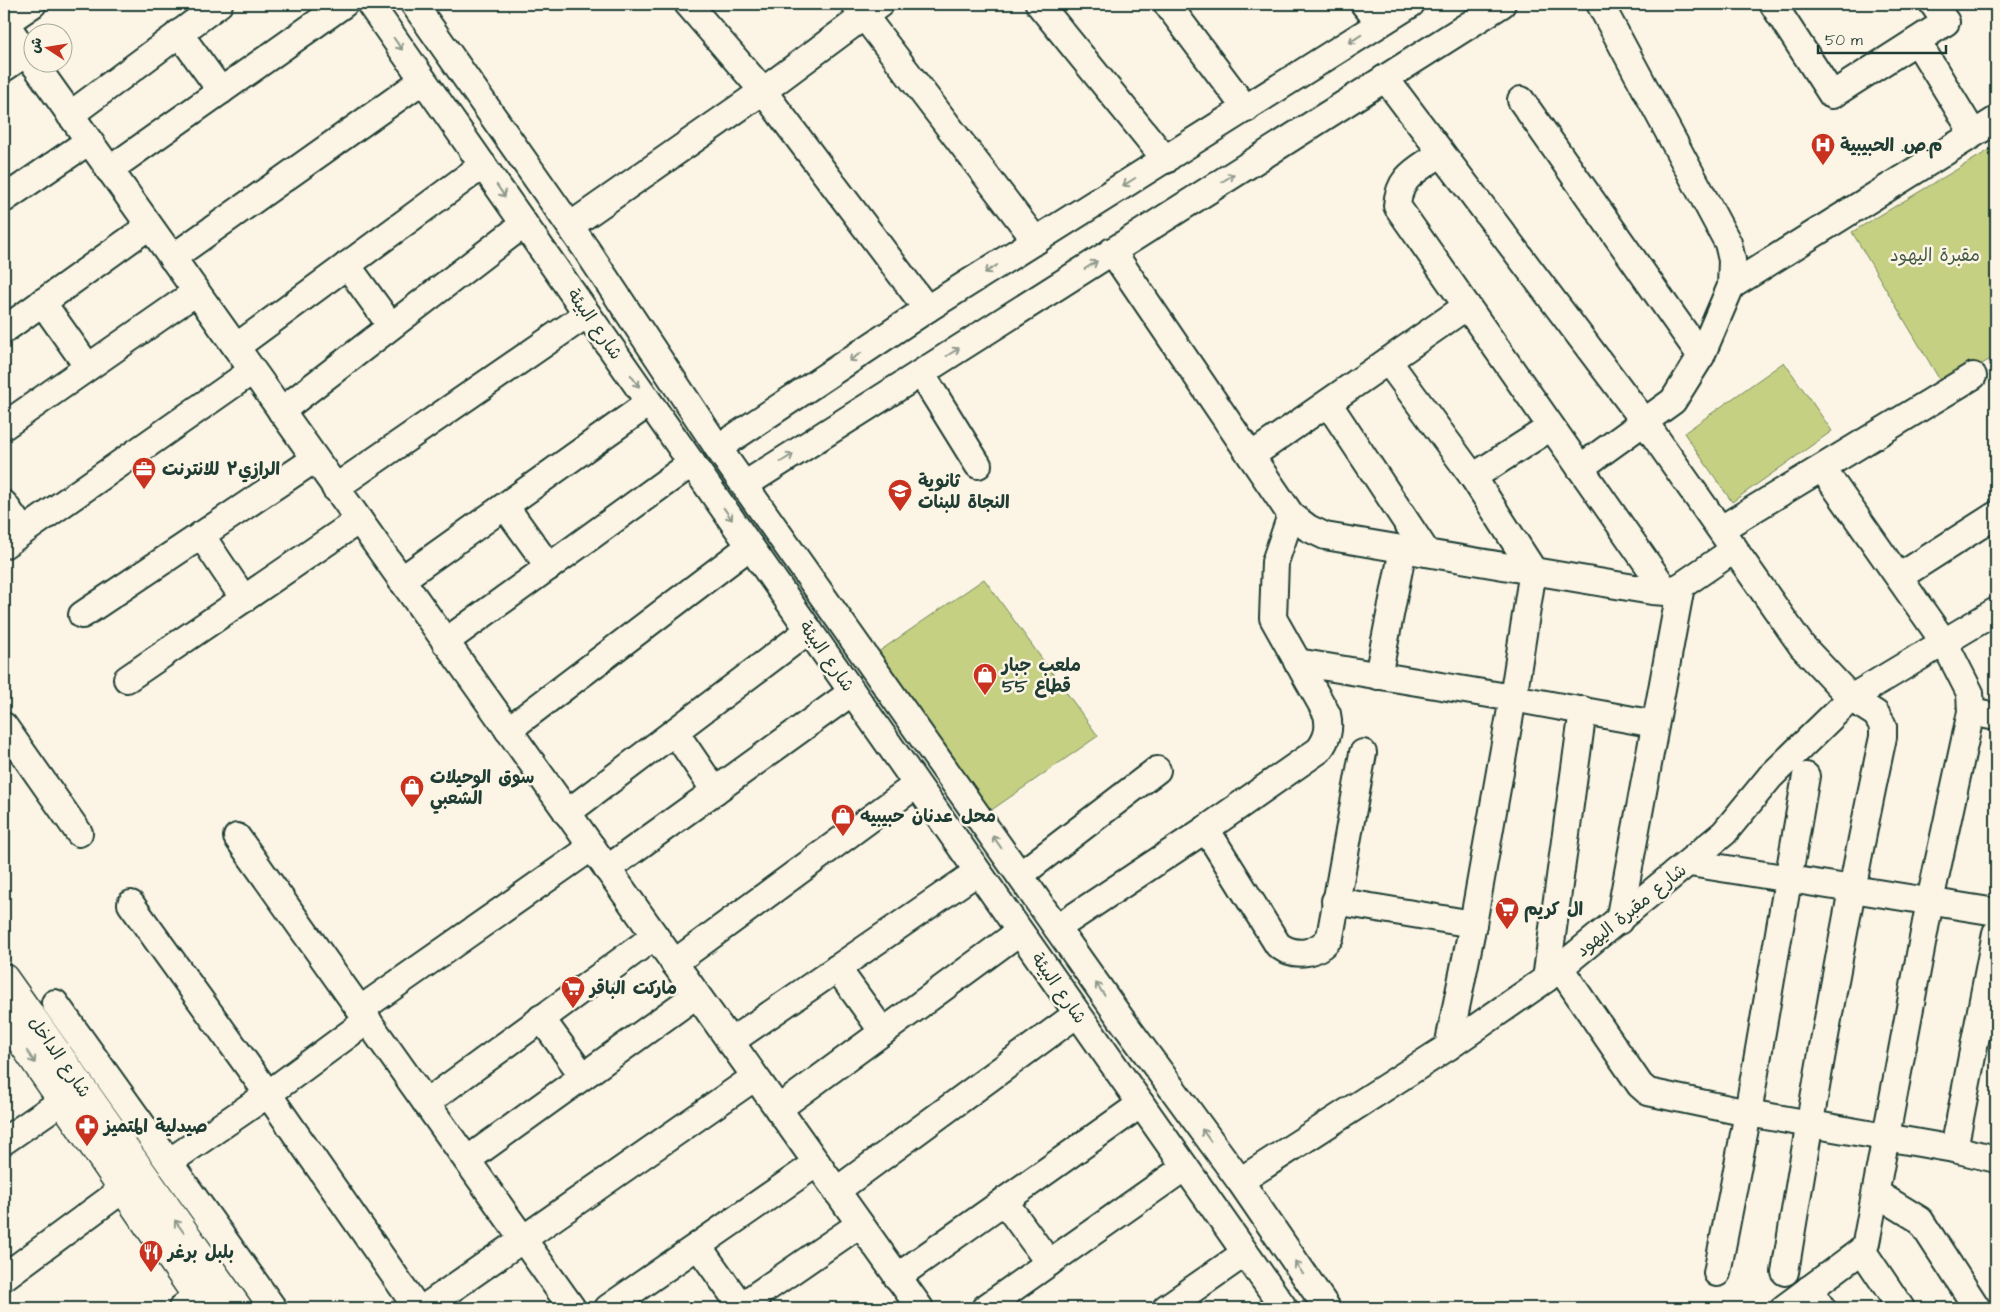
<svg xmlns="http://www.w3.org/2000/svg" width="2000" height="1312" viewBox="0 0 2000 1312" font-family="'Architects Daughter','Playpen Sans Arabic',sans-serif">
	<rect width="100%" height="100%" fill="#fcf5e5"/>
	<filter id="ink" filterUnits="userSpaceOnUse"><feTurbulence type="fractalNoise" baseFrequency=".02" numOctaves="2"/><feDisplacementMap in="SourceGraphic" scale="10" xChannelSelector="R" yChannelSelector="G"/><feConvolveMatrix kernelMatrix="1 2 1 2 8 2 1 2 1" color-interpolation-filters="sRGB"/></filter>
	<g filter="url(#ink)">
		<!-- green -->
		<g fill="#c5d083" stroke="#72865c">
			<polygon points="1996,146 1996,365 1992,358 1944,387 1852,232"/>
			<polygon points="1784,362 1832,431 1732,502 1684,433"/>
			<polygon points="984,579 1098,736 980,818 868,659"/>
		</g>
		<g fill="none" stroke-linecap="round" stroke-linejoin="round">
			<defs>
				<g id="minor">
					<polyline points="370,4 1284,1308"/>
					<polyline points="414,4 586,249 718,448 1119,1016 1240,1181 1327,1308"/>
					<polyline points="688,4 763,91 927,309"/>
					<polyline points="855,4 1036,241"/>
					<polyline points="1039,4 1166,160"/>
					<polyline points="1167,4 1246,109"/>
					<polyline points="1364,4 1380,23"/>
					<polyline points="1773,4 1832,95 1946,22 1933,4"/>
					<polyline points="4,21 32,62"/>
					<polyline points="5,23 33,4"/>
					<polyline points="179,33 221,91"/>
					<polyline points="1917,41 1973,133"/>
					<polyline points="33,62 920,1308"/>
					<polyline points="4,68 26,53"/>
					<path d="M1385,78L1644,421L1802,646L1851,698L1876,714L1883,726V737C1845,914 1814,1093 1785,1272"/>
					<polyline points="1521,100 1701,356"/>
					<polyline points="70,115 219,4"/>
					<path d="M1441,153C1418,170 1399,175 1397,206L1667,592"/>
					<polyline points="109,170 344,4"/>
					<polyline points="4,199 89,141"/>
					<polyline points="570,226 763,91 880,4"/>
					<polyline points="1112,251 1291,515 1308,528 1325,536 1652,591 1667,592 1681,586 1735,549"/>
					<polyline points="172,258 423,80"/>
					<polyline points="347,265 391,326"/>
					<polyline points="1731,286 1996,120"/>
					<polyline points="42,302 88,367"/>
					<polyline points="4,330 149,226"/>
					<polyline points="236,347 483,165"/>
					<polyline points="1388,361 1473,477 1533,570 1513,698 1655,724"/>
					<polyline points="921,373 978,465"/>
					<polyline points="1328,403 1427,553"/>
					<polyline points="281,411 524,224"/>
					<polyline points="4,426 196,292"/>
					<polyline points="718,448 927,309 1411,4"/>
					<polyline points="1251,456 1467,306"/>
					<polyline points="1580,468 1673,401 1701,356 1731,286 1732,260 1728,243 1600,4"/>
					<polyline points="1473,477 1551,427"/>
					<polyline points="746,484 1502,4"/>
					<polyline points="335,488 587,314"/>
					<polyline points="4,504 23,531"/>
					<polyline points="505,506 549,567"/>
					<polyline points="1721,529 1973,376"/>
					<polyline points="201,535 244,599"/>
					<polyline points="4,545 252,371"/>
					<polyline points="1899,577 1996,515"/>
					<polyline points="401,580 649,403"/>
					<polyline points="82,615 315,459"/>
					<polyline points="445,642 692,463"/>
					<polyline points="1297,662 1513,698 1473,924 1448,1047"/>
					<polyline points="1378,676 1403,549"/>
					<polyline points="127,679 359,520"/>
					<polyline points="1971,712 1996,717"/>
					<polyline points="4,726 79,833"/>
					<polyline points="508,730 750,546"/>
					<polyline points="675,732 715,791"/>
					<polyline points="567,813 809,630"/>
					<path d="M1206,829L1278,945C1296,958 1317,954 1330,937L1363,753"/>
					<polyline points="237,837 572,1308"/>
					<polyline points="1690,863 1996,912"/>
					<polyline points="607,869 852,692"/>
					<polyline points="1020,875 1157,770"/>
					<polyline points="1335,901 1473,924"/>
					<polyline points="131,904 268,1094 417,1308"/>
					<polyline points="1619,921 1681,586"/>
					<path d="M1057,928L1206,829L1319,750C1328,738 1330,728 1327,714L1273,618L1275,562L1291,515"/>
					<polyline points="674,963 916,785"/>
					<polyline points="837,968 883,1032"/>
					<polyline points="1560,968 1640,1085 1648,1092 1748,1113 1954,1149 1996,1159"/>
					<polyline points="1546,979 1583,710"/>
					<polyline points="55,1003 273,1308"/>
					<polyline points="361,1009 592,847"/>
					<polyline points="541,1018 583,1076"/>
					<polyline points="730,1042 977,872"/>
					<polyline points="426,1103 655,936"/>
					<polyline points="778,1109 1019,932"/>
					<polyline points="4,1141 62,1101"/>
					<polyline points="1954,1149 1996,933"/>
					<polyline points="467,1160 696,995"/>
					<polyline points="169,1162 268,1094 368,1020"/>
					<polyline points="1240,1181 1448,1047 1546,979 1724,833 1770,777 1851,698 1996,611"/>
					<polyline points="836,1191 1077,1014"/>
					<polyline points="1876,1193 1920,1220 1977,1308"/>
					<polyline points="1004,1201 1049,1263"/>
					<polyline points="698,1246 741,1306"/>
					<polyline points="1862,1250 1901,1308"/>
					<polyline points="1717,1273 1748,1113 1806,776"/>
					<polyline points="4,1277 122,1190"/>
					<polyline points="897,1277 1141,1104"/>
					<polyline points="1809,1289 1822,1308"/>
					<polyline points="182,1308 197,1297"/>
					<polyline points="424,1308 755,1077"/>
					<polyline points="608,1308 817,1163"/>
					<polyline points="738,1308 860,1224"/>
					<polyline points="985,1308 1185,1167"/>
					<polyline points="1166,1308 1245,1253"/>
					<polyline points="1784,1308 1862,1250 1866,1243 1930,901 1971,712 1970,693 1944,642 1822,468"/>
				</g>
				<g id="major">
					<polyline points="4,978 238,1308"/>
					<polyline points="4,1016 205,1308"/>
				</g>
			</defs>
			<!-- minor casing -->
			<use href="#minor" stroke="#1f3d34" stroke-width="30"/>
			<!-- major casing -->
			<use href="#major" stroke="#1f3d34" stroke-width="31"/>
			<!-- minor -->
			<use href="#minor" stroke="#fcf5e5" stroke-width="26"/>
			<!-- major -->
			<use href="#major" stroke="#fcf5e5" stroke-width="28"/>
		</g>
		<!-- one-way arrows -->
		<defs><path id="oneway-shaft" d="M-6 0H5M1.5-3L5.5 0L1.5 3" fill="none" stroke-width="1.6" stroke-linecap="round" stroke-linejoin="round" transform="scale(1.25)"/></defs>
		<g stroke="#8e998c">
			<use href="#oneway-shaft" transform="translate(1355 39) rotate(147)"/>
			<use href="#oneway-shaft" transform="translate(398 44) rotate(55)"/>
			<use href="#oneway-shaft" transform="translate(1228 178) rotate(-32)"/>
			<use href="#oneway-shaft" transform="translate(1129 182) rotate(148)"/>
			<use href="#oneway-shaft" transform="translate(501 191) rotate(55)"/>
			<use href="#oneway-shaft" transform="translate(1091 265) rotate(-32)"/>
			<use href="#oneway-shaft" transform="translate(991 269) rotate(148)"/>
			<use href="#oneway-shaft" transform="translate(953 352) rotate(-32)"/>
			<use href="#oneway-shaft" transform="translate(855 357) rotate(146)"/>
			<use href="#oneway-shaft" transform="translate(635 381) rotate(55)"/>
			<use href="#oneway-shaft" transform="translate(787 458) rotate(-32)"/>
			<use href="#oneway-shaft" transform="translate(728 514) rotate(55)"/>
			<use href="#oneway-shaft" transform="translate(997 842) rotate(-125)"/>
			<use href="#oneway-shaft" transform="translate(1100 989) rotate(-125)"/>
			<use href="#oneway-shaft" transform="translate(31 1057) rotate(56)"/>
			<use href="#oneway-shaft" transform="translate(1206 1135) rotate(-126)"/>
			<use href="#oneway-shaft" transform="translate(179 1226) rotate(-126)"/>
			<use href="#oneway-shaft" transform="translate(1299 1268) rotate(-124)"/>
		</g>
	</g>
	<!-- icons -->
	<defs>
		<symbol id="hospital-pin" viewBox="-11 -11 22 30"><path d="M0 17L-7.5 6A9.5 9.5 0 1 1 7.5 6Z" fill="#c8321e" stroke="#fcf5e5"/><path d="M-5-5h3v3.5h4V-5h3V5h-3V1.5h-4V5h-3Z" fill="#fff"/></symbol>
		<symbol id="office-pin" viewBox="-11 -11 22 30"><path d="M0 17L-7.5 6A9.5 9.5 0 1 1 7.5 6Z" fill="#c8321e" stroke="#fcf5e5"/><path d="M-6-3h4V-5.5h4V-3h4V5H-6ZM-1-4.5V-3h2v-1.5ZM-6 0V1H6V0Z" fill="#fff"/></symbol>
		<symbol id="school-pin" viewBox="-11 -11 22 30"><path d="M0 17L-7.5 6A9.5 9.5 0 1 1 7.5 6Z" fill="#c8321e" stroke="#fcf5e5"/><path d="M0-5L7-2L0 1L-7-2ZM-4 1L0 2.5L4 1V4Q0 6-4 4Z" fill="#fff"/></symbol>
		<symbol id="shop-pin" viewBox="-11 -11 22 30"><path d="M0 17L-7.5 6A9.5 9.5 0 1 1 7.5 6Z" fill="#c8321e" stroke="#fcf5e5"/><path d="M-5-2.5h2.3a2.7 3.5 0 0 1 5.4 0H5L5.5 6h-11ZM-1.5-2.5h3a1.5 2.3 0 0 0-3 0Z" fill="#fff"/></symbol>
		<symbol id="supermarket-pin" viewBox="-11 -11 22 30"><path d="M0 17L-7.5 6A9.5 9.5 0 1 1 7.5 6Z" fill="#c8321e" stroke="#fcf5e5"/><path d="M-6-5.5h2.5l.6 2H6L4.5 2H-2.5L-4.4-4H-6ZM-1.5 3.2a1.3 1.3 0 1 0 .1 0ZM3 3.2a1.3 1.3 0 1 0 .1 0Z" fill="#fff"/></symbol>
		<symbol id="pharmacy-pin" viewBox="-11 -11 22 30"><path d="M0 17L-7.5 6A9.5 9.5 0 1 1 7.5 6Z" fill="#c8321e" stroke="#fcf5e5"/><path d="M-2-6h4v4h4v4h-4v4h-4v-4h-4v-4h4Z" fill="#fff"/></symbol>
		<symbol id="restaurant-pin" viewBox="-11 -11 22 30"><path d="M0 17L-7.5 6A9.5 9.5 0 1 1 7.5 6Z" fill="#c8321e" stroke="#fcf5e5"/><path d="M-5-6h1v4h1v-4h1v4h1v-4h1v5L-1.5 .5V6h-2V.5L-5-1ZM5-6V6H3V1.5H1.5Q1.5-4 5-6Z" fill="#fff"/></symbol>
	</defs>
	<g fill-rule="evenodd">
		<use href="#hospital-pin" x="1809" y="131" width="28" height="38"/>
		<use href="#office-pin" x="130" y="455" width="28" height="38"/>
		<use href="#school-pin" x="886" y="477" width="28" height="38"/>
		<use href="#shop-pin" x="971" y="661" width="28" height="38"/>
		<use href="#shop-pin" x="398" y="773" width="28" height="38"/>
		<use href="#shop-pin" x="829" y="802" width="28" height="38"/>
		<use href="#supermarket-pin" x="1493" y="895" width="28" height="38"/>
		<use href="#supermarket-pin" x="559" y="974" width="28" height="38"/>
		<use href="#pharmacy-pin" x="73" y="1112" width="28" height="38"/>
		<use href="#restaurant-pin" x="137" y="1238" width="28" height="38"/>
	</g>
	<g text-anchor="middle" stroke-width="5" stroke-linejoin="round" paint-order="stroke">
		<!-- poi labels -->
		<g font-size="18" font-weight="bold" fill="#1f3d34" stroke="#fcf5e5" text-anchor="start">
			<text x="1840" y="151">م.ص. الحبيبية</text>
			<text x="162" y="475">الرازي٣ للانترنت</text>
			<text x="918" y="487">ثانوية<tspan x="918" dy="21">النجاة للبنات</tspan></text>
			<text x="1002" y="671">ملعب جبار<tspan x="1002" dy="21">قطاع 55</tspan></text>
			<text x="430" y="783">سوق الوحيلات<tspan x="430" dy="21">الشعبي</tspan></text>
			<text x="860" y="822">محل عدنان حبيبيه</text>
			<text x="1524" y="915">ال كريم</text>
			<text x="590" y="994">ماركت الباقر</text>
			<text x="104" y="1132">صيدلية المتميز</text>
			<text x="168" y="1258">بلبل برغر</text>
		</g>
		<!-- park labels -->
		<g font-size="18" fill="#405a44" stroke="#fcf5e5">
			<text x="1935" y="261">مقبرة اليهود</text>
		</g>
		<!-- street labels -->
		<g font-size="18" fill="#1f3d34" stroke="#fcf5e5">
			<text transform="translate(595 324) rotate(55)" y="6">شارع البيئة</text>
			<text transform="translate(827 656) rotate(55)" y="6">شارع البيئة</text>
			<text transform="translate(1631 910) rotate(-39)" y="6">شارع مقبرة اليهود</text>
			<text transform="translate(1059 988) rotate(55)" y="6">شارع البيئة</text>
			<text transform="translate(60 1057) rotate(55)" y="6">شارع الداخل</text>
		</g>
	</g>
	<!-- margin -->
	<rect width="2000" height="1312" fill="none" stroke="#fcf5e5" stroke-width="20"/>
	<rect x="10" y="10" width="1980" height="1292" fill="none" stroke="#1f3d34" stroke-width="2" filter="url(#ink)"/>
	<!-- north arrow -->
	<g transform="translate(48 48) rotate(282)"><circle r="24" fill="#fcf5e5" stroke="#a4ab9e"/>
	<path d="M0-4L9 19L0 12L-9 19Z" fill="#c8321e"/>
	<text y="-8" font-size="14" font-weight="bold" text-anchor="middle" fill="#1f3d34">ش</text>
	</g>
	<!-- scale -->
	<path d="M1818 45v8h128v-8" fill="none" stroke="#1f3d34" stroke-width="2.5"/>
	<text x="1825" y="45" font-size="15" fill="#1f3d34" stroke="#fcf5e5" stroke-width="4" paint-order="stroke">50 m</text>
</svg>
